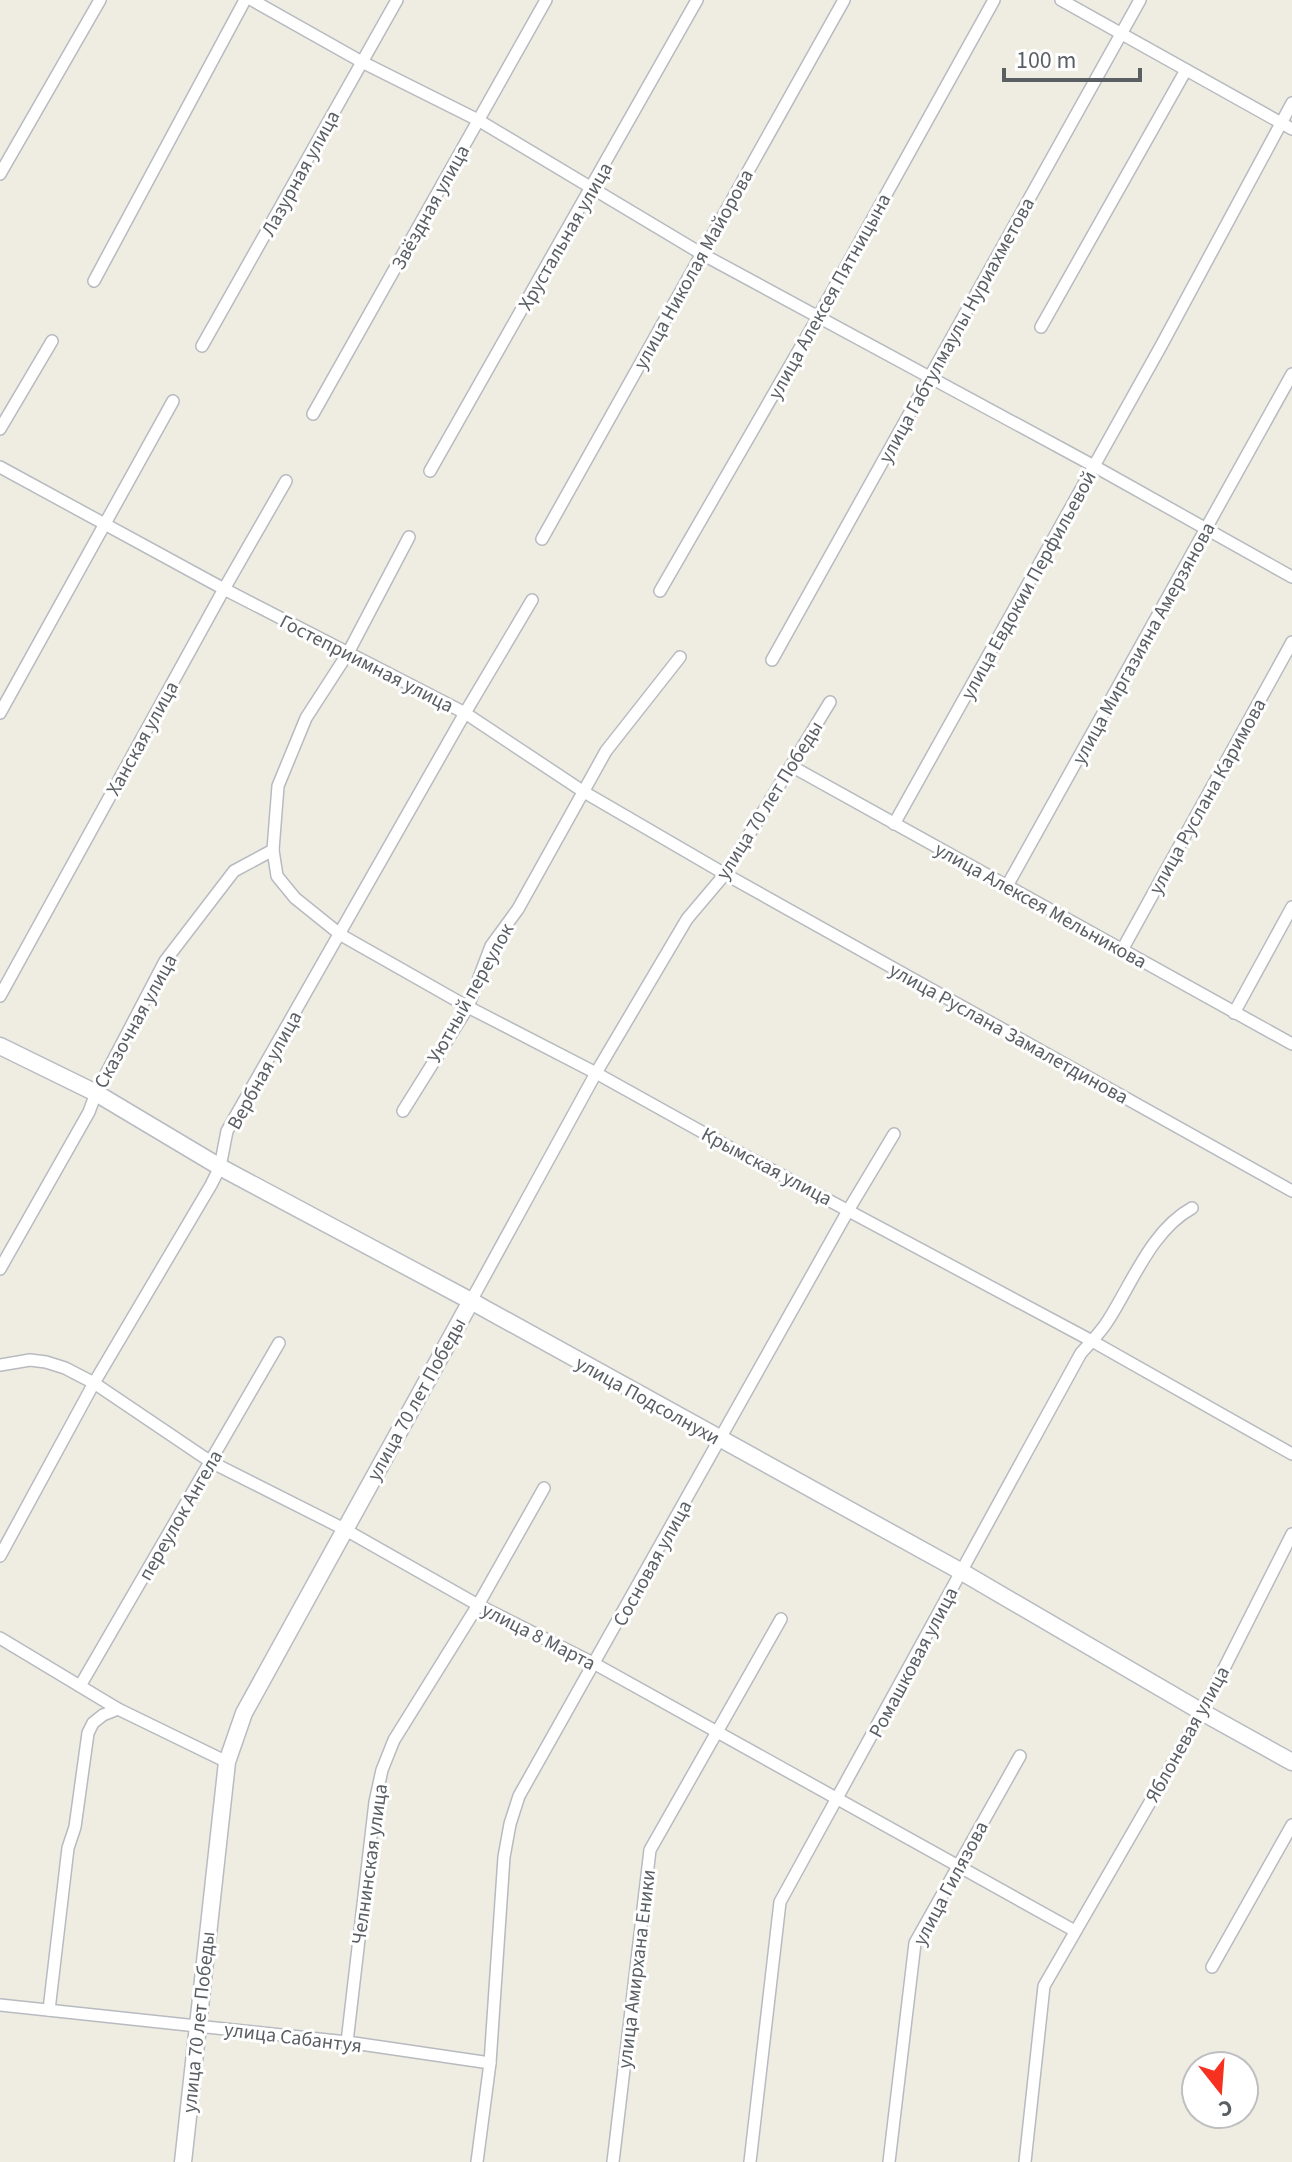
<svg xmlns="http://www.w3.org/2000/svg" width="1292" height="2162" viewBox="0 0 1292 2162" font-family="'Source Sans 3',sans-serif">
	<rect width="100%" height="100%" fill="#efece2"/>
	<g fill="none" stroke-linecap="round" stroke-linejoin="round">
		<defs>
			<g id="street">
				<polyline points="252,0 362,62 478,120 702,254 1094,466 1292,577"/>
				<polyline points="1061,0 1292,129"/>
				<polyline points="0,174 100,0"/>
				<polyline points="94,281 245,0"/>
				<polyline points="1041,327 1186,70"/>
				<polyline points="202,346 397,0"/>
				<polyline points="313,414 546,0"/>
				<polyline points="0,429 52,341"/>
				<polyline points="0,467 224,589 465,713 584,792 725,874 1292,1191"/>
				<polyline points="430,471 697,0"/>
				<polyline points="409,537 348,653 306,718 278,786 273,850 277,876 295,898 341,935 468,1007 596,1073 729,1147 1092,1341 1292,1454"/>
				<polyline points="542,539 844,0"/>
				<polyline points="660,591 818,317 994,0"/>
				<polyline points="772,660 1140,0"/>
				<polyline points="0,713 173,401"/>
				<polyline points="791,766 1292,1044"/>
				<polyline points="894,824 1161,346 1292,103"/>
				<polyline points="1007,886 1292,374"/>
				<polyline points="1122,950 1292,642"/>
				<polyline points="0,996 224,589 286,481"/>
				<polyline points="1234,1013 1292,907"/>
				<polyline points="403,1111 468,1007 491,946 518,909 606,751 680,657"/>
				<polyline points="0,1269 89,1112 96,1093 165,961 234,871 273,850"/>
				<polyline points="471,1301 596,1073 687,919 725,874 830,702"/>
				<polyline points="0,1365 30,1360 46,1362 65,1368 94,1383 211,1462 344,1529 478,1605 595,1664 1075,1931"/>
				<polyline points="0,1556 94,1383 211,1185 220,1167 227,1131 465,713 532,600"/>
				<polyline points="0,1638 118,1709 227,1762"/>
				<polyline points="80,1686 279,1343"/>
				<polyline points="1212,1967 1292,1825"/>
				<polyline points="0,2005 347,2042 490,2063"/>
				<polyline points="49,2010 68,1848 75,1827 88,1733 93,1723 103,1715 118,1709"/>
				<polyline points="347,2042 375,1802 382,1770 394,1740 478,1605 544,1488"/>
				<polyline points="477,2162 490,2063 504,1857 510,1824 519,1796 849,1209 894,1134"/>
				<polyline points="613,2162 650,1850 781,1619"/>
				<path d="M750,2162L780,1902L1081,1353C1091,1342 1102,1331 1109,1319C1133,1281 1152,1230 1192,1208"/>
				<polyline points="889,2162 915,1943 1020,1756"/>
				<polyline points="1025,2162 1044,1986 1202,1712 1292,1534"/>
			</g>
			<g id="secondary">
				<polyline points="0,1046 96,1093 220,1167 471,1301 962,1572 1202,1712 1292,1762"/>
				<polyline points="183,2162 227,1762 244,1713 471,1301"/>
			</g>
		</defs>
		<!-- street casing -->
		<use href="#street" stroke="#b7bbc0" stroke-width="14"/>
		<!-- secondary casing -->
		<use href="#secondary" stroke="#b8bcc2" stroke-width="19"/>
		<!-- street -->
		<use href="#street" stroke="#fff" stroke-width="11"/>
		<!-- secondary -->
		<use href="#secondary" stroke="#fff" stroke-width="16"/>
	</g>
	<g text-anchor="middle" stroke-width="6" stroke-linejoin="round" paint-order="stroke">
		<!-- street labels -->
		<g font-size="20" fill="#5a5f64" stroke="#fff">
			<text transform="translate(300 173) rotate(-61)" y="7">Лазурная улица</text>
			<text transform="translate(430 207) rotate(-61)" y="7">Звёздная улица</text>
			<text transform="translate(565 236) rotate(-60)" y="7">Хрустальная улица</text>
			<text transform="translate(693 269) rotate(-61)" y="7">улица Николая Майорова</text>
			<text transform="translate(829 296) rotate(-61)" y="7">улица Алексея Пятницына</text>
			<text transform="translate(956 330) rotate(-61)" y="7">улица Габтулмаулы Нуриахметова</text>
			<text transform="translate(1028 585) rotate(-61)" y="7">улица Евдокии Перфильевой</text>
			<text transform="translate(1143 643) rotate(-61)" y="7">улица Миргазияна Амерзянова</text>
			<text transform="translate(367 663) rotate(27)" y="7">Гостеприимная улица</text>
			<text transform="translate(142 738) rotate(-61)" y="7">Ханская улица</text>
			<text transform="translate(1207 796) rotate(-61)" y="7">улица Руслана Каримова</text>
			<text transform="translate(769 800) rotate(-58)" y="7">улица 70 лет Победы</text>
			<text transform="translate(1041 905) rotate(29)" y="7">улица Алексея Мельникова</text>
			<text transform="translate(470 993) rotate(-61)" y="7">Уютный переулок</text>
			<text transform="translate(135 1021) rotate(-61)" y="7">Сказочная улица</text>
			<text transform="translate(1009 1033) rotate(29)" y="7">улица Руслана Замалетдинова</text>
			<text transform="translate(264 1070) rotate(-61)" y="7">Вербная улица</text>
			<text transform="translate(767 1166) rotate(28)" y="7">Крымская улица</text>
			<text transform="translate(416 1399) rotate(-61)" y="7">улица 70 лет Победы</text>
			<text transform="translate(648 1400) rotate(29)" y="7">улица Подсолнухи</text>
			<text transform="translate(180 1515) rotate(-60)" y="7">переулок Ангела</text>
			<text transform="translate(652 1563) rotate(-61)" y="7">Сосновая улица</text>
			<text transform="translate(539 1636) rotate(27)" y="7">улица 8 Марта</text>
			<text transform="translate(913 1662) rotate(-62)" y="7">Ромашковая улица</text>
			<text transform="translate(1187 1734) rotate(-61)" y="7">Яблоневая улица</text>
			<text transform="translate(369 1864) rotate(-82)" y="7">Челнинская улица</text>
			<text transform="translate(950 1883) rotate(-62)" y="7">улица Гилязова</text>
			<text transform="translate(636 1969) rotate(-83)" y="7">улица Амирхана Еники</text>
			<text transform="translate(198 2022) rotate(-84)" y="7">улица 70 лет Победы</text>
			<text transform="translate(293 2037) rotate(7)" y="7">улица Сабантуя</text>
		</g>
	</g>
	<!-- north arrow -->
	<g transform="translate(1220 2090) rotate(163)"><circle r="38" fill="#ffffff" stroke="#bdbfc1" stroke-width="2"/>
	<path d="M0-6L14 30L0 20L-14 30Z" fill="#f63120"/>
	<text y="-12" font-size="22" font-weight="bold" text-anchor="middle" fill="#5a5f64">С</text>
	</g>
	<!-- scale -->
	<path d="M1004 68v12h136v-12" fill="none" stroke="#5a5f64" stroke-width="4"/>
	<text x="1016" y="68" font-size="24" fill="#5a5f64" stroke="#ffffff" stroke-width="6" paint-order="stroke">100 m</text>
</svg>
